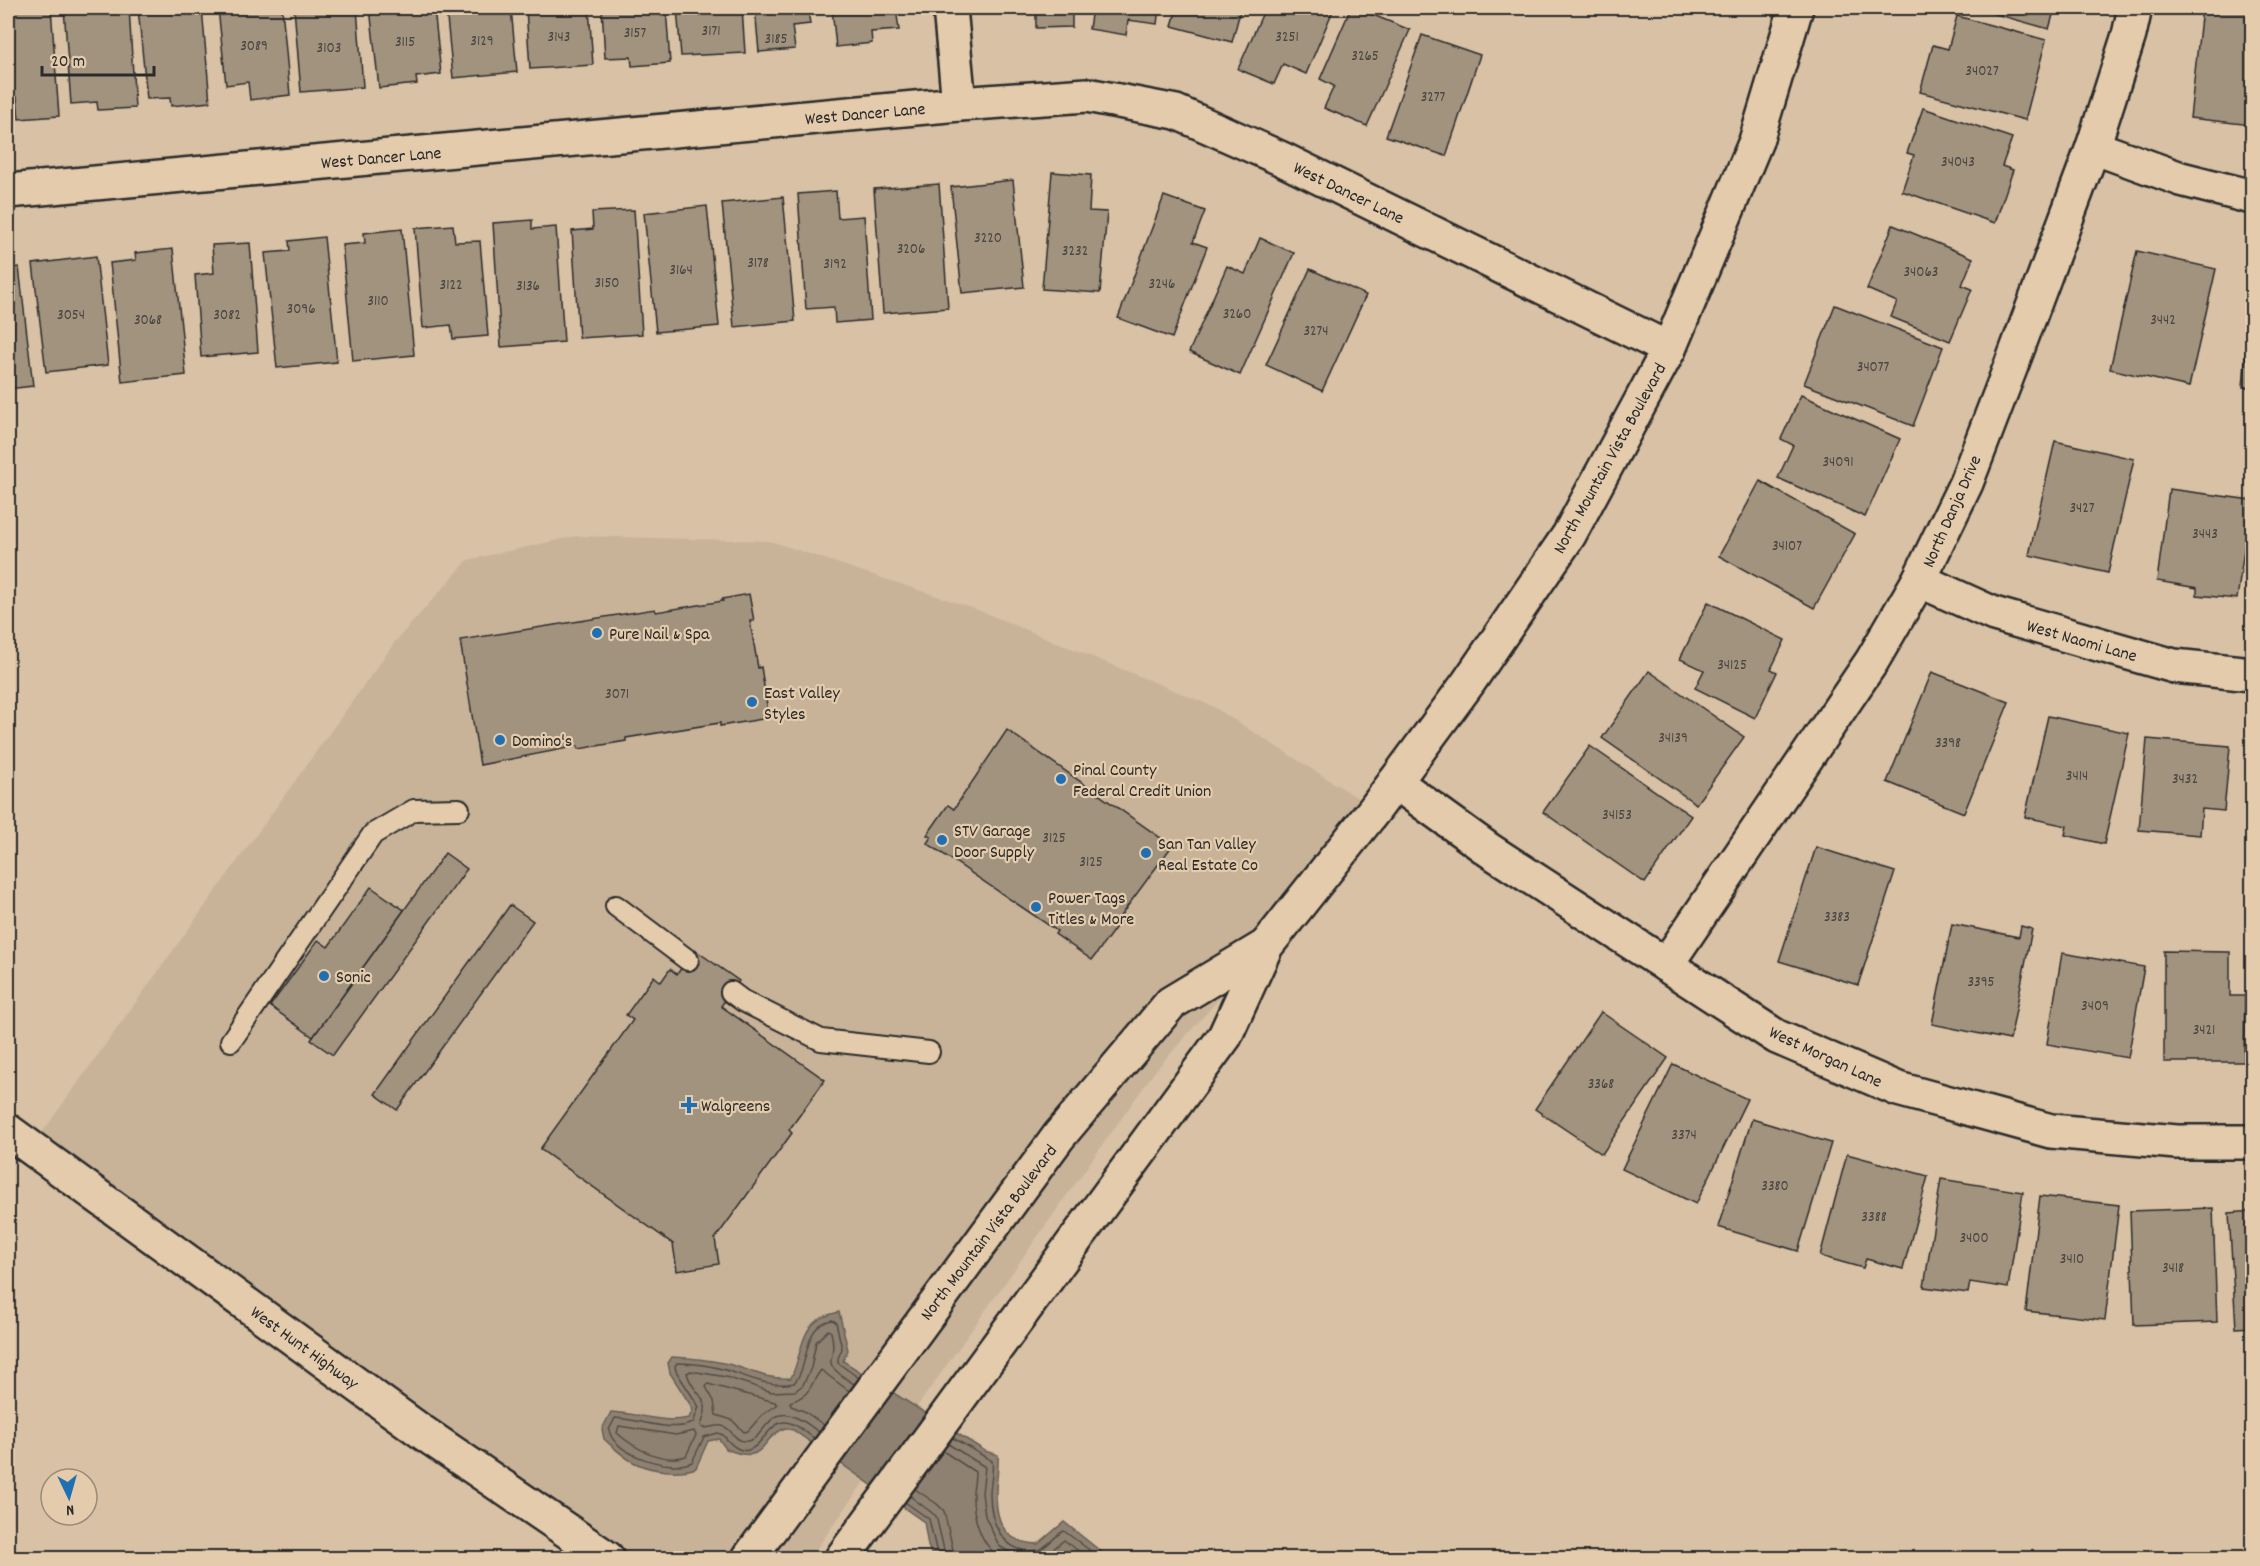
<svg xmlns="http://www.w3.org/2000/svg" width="2260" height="1566" viewBox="0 0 2260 1566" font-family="Dekko,sans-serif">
	<rect width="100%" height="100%" fill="#d8c1a4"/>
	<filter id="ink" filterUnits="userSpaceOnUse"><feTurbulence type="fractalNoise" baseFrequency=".0167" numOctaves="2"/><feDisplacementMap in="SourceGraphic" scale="12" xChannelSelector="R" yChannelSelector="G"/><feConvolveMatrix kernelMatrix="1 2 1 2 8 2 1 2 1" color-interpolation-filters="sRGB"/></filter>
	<g filter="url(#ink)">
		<!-- built -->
		<polygon fill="#c8b399" points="576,536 770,541 973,608 1212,706 1375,809 1266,946 1155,1071 810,1558 607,1558 31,1148 395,642 468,560"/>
		<!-- water -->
		<path fill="#8e8171" stroke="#665f55" stroke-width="1.5" d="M839,1312L848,1350L843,1361L985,1451L998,1455C999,1469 996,1480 996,1493C996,1525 1006,1543 1038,1544L1064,1522L1109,1558H933L928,1546L924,1522L793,1430L785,1428C757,1440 768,1466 726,1449L719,1439L708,1441L696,1468C678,1474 652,1471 635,1463C624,1458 613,1447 604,1439L602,1429L611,1412C637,1413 664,1424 689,1418L693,1409L670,1373L668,1363L672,1357C691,1358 710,1360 728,1364C752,1370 765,1380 791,1378C806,1345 797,1321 839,1312Z"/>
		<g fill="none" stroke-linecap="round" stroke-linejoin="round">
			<!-- shore -->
			<g stroke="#534d47" stroke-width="1.5">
				<polygon points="708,1384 775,1402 777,1405 762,1415 748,1431 744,1432 732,1420 716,1415 714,1401 706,1387"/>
				<path d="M824,1425L804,1411L791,1406L790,1402C813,1394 808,1387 821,1370L849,1391"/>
				<path d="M619,1426L676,1435L694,1431L696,1435L686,1456C662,1464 634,1448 617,1433Z"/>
				<path d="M819,1432C813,1428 806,1422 799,1419C766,1401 765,1444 744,1441C733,1440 732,1428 722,1426C716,1425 709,1428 703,1428L701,1425C714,1395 693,1397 687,1373L691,1371L726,1377L772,1392L795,1391L803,1385L811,1368L816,1342L828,1330L831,1332C840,1365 814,1358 854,1384"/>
				<path d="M814,1438C806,1433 797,1423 786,1422C763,1420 756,1477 723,1435L718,1433L704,1437L692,1462C671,1472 613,1455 609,1430L615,1418C640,1419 670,1433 693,1423L699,1407L676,1371L675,1366L677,1363C694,1363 713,1366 729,1371C751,1378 771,1388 794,1383C811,1364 801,1326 832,1320L836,1322L842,1349L838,1358V1363L859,1378"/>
				<path d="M953,1438L992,1461C994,1472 990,1483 990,1494C990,1522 1003,1556 1038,1550C1047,1548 1055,1535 1064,1531L1100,1558"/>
				<polyline points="948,1444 985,1467 982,1493 985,1516 999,1546 1018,1557 1039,1557 1046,1555 1064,1540 1088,1558"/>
				<path d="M943,1451L975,1472C975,1478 974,1485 973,1491C972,1514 980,1547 1002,1558"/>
				<polyline points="915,1489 937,1504 944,1511 955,1558"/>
				<polyline points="910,1496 936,1516 946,1558"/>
				<polyline points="905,1502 929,1519 938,1558"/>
			</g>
		</g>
		<!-- building -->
		<g fill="#a2937f" stroke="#2b2b2b" stroke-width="1.5">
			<polygon points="8,8 51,8 59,116 19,119 17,97 8,98"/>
			<polygon points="64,8 129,8 135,108 98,110 97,102 71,104"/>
			<polygon points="138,8 202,8 210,102 171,106 170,98 147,99"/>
			<polygon points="218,8 282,8 290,95 250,100 248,82 226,85"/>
			<polygon points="294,8 357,8 363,87 301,92"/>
			<polygon points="370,8 434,8 441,74 416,77 417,84 379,88"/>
			<polygon points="446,8 511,8 517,72 453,78"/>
			<polygon points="526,8 589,8 593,65 530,69"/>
			<polygon points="602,8 666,8 670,63 632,66 631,57 605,58"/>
			<polygon points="677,8 742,8 745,53 681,56"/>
			<polygon points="755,8 818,8 818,9 808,10 810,24 792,26 795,49 759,52"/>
			<polygon points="832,8 896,8 899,30 871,32 872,43 836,47"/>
			<polygon points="1020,8 1072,8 1072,27 1036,28 1036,12 1021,10"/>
			<polygon points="1092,8 1159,8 1157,24 1128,20 1126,35 1089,29"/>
			<polygon points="1177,8 1241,8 1232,42 1172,26"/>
			<polygon points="1265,8 1334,8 1306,74 1283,64 1274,84 1238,69"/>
			<polygon points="1351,8 1356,8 1410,30 1367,126 1324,108 1334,86 1320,79"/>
			<polygon points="1974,8 2055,8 2049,29"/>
			<polygon points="2202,8 2252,8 2252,125 2190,118"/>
			<polygon points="1957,16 2046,40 2025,120 1920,92 1933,45 1948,49"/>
			<polygon points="1422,35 1480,55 1446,156 1386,136"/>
			<polygon points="1923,108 2012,138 2002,166 2013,170 1995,223 1902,191 1914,155 1907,153"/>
			<polygon points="1052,172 1091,175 1089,211 1107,212 1100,293 1042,289"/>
			<polygon points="1013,180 1024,287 962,293 951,187"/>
			<polygon points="939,184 948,308 883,313 874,189"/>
			<polygon points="836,191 838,218 864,216 871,320 835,323 834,307 806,309 798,194"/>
			<polygon points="1164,196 1205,211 1193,242 1207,247 1172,338 1118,318"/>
			<polygon points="783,197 795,321 734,327 722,203"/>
			<polygon points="707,206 719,326 656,332 644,213"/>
			<polygon points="634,210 642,334 579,338 572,231 593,229 592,212"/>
			<polygon points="532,220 532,229 556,227 564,342 501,347 493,223"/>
			<polygon points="453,225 455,242 480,241 488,336 453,339 451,325 423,328 415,228"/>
			<polygon points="1893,225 1973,258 1962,285 1972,289 1950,341 1891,317 1897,302 1867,289"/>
			<polygon points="402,229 414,355 353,361 342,245 365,243 364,233"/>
			<polygon points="324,237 337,362 277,368 265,253 290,251 289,241"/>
			<polygon points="1260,238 1294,253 1240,375 1189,352 1227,266 1245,274"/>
			<polygon points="250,243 258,352 201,357 195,275 214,273 212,245"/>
			<polygon points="173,249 186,375 122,382 110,263 136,260 135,253"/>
			<polygon points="2137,251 2216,269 2189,387 2110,369"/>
			<polygon points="96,256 108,365 46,372 33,264"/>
			<polygon points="19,267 33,386 8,389 8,269"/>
			<polygon points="1310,269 1366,295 1322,391 1266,365"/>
			<polygon points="2252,279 2252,388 2243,387"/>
			<polygon points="1835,305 1943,347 1913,426 1804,384"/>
			<polygon points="1801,395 1900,439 1865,517 1778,478 1793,445 1781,439"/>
			<polygon points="2055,441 2134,459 2108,573 2029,555"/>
			<polygon points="1760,481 1855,534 1814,608 1719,556"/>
			<polygon points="2169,489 2251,500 2237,599 2197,595 2197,588 2157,581"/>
			<polygon points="749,594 754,621 750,621 758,668 761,667 769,718 720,726 720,723 626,738 626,741 579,749 578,746 480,765 460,640 655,609 656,612 723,601 722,599"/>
			<polygon points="1708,602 1785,640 1771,669 1777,672 1755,718 1695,688 1704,670 1680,659"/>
			<polygon points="1649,671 1744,737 1696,804 1602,738"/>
			<polygon points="1932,672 2009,702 1964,813 1887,782"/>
			<polygon points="2048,716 2129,733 2104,844 2065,835 2067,826 2025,817"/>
			<polygon points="1007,730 1172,846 1118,919 1121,920 1092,960 1055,934 1057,931 927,843 931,837 927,835 948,805 954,809"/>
			<polygon points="2147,739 2230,746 2224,811 2202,809 2200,835 2139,830"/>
			<polygon points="2250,743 2252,743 2252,870 2249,870"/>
			<polygon points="1590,746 1691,816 1645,883 1543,812"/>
			<polygon points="1816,847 1895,872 1858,985 1779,961"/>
			<polygon points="445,853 467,869 333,1055 311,1040 313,1037"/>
			<polygon points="371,887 404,910 313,1037 270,1006 318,940 328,947"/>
			<polygon points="510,905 533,921 397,1110 375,1094"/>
			<polygon points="1952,924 2019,937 2021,926 2032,929 2010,1040 1932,1024"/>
			<polygon points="695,950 739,981 721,1006 825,1080 789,1130 792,1133 715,1239 719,1264 677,1271 673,1244 540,1149 633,1020 626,1015 654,976 661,982 670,969 677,974"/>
			<polygon points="2164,951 2230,952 2230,996 2245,996 2244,1062 2164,1062"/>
			<polygon points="2062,953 2144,967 2128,1058 2047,1044"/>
			<polygon points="1601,1012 1668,1058 1602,1154 1535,1109"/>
			<polygon points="1673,1064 1747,1099 1696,1204 1622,1169"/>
			<polygon points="1752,1119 1831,1143 1798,1251 1718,1227"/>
			<polygon points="1847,1154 1928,1176 1903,1269 1866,1259 1863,1268 1820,1256"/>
			<polygon points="1941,1179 2023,1192 2008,1288 1970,1282 1968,1293 1924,1287"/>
			<polygon points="2040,1196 2119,1205 2105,1320 2026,1311"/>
			<polygon points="2213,1208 2217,1322 2134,1325 2130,1211"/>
			<polygon points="2252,1211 2252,1327 2236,1328 2229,1213"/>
		</g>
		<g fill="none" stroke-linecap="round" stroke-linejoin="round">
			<defs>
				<g id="lane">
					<polyline points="616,906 688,960"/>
					<polyline points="731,992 743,1001 821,1040 929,1052"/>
					<polyline points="231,1041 373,834 414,810 459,809"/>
				</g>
				<g id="street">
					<polyline points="950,8 959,104"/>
					<polyline points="2093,147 2181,179 2252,197"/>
					<polyline points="8,191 959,104 1087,95 1176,112 1282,159 1669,349"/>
					<polyline points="1919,580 1994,614 2174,666 2252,674"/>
					<polyline points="1395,782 1489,850 1777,1037 1898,1089 2051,1131 2177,1142 2252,1142"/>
					<polyline points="1666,965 1872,661 1919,580 1966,483 2014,358 2093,147 2129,35 2135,8"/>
				</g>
				<g id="secondary">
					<polyline points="749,1558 1059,1136 1171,1003 1266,946"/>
					<polyline points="842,1558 1225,1036 1266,946 1375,809 1468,683 1569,535 1669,349 1756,141 1796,8"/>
				</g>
				<polyline id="primary" points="8,1131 422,1432 607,1558"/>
			</defs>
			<!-- lane casing -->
			<use href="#lane" stroke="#2b2b2b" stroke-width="24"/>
			<!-- street casing -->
			<use href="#street" stroke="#2b2b2b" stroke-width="38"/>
			<!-- secondary casing -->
			<use href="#secondary" stroke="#2b2b2b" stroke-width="38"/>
			<!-- primary casing -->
			<use href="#primary" stroke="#2b2b2b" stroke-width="38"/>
			<!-- lane -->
			<use href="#lane" stroke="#e3cbac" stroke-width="20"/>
			<!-- street -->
			<use href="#street" stroke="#e3cbac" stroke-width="33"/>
			<!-- secondary -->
			<use href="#secondary" stroke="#e3cbac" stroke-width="33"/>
			<!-- primary -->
			<use href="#primary" stroke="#e3cbac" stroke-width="33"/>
		</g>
	</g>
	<!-- markers -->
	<g fill="#1f6fb2" stroke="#e3cbac" stroke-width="2">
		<circle cx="597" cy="633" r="6"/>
		<circle cx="752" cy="702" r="6"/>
		<circle cx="500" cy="740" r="6"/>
		<circle cx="1061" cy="779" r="6"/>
		<circle cx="942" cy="840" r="6"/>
		<circle cx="1146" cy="853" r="6"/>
		<circle cx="1036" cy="907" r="6"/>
		<circle cx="324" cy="976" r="6"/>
		<path d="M686 1096h6v6h6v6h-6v6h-6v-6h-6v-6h6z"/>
	</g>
	<g text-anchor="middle" stroke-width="4.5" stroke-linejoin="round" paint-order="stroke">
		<!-- number labels -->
		<g font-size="15" fill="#494540">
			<text x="711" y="35">3171</text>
			<text x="635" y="37">3157</text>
			<text x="559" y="41">3143</text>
			<text x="1287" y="41">3251</text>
			<text x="776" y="43">3185</text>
			<text x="482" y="45">3129</text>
			<text x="405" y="46">3115</text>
			<text x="254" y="50">3089</text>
			<text x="329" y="52">3103</text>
			<text x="1365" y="60">3265</text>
			<text x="1982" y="75">34027</text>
			<text x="1433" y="101">3277</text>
			<text x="1958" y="166">34043</text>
			<text x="988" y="242">3220</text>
			<text x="911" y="253">3206</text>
			<text x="1075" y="255">3232</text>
			<text x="758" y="267">3178</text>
			<text x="835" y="268">3192</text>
			<text x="681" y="274">3164</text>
			<text x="1921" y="276">34063</text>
			<text x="607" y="287">3150</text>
			<text x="1162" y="288">3246</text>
			<text x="451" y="289">3122</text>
			<text x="528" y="290">3136</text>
			<text x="378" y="305">3110</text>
			<text x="301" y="313">3096</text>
			<text x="1237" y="318">3260</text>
			<text x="71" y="319">3054</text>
			<text x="227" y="319">3082</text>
			<text x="148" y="324">3068</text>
			<text x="2163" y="324">3442</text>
			<text x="1316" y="335">3274</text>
			<text x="1873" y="371">34077</text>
			<text x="1838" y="466">34091</text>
			<text x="2082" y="512">3427</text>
			<text x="2205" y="538">3443</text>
			<text x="1787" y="550">34107</text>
			<text x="1732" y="669">34125</text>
			<text x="617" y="698">3071</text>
			<text x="1673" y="742">34139</text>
			<text x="1948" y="747">3398</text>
			<text x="2077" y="780">3414</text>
			<text x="2185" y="783">3432</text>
			<text x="1617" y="819">34153</text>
			<text x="1054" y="842">3125</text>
			<text x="1091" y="866">3125</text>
			<text x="1837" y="921">3383</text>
			<text x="1981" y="986">3395</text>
			<text x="2095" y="1010">3409</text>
			<text x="2204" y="1034">3421</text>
			<text x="1601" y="1088">3368</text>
			<text x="1684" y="1139">3374</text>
			<text x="1775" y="1190">3380</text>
			<text x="1874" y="1221">3388</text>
			<text x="1974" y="1242">3400</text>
			<text x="2072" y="1263">3410</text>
			<text x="2173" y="1272">3418</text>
		</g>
		<!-- street labels -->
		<g font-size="18" fill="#2b2b2b" stroke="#e3cbac">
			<text transform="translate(865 113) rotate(-5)" y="6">West Dancer Lane</text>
			<text transform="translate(381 157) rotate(-5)" y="6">West Dancer Lane</text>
			<text transform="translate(1349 192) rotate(26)" y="6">West Dancer Lane</text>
			<text transform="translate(1609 458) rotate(-61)" y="6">North Mountain Vista Boulevard</text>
			<text transform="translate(1951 511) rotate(-66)" y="6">North Danja Drive</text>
			<text transform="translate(2082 640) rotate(16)" y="6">West Naomi Lane</text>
			<text transform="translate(1826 1056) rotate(25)" y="6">West Morgan Lane</text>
			<text transform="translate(988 1232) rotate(-53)" y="6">North Mountain Vista Boulevard</text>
			<text transform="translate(305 1347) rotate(36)" y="6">West Hunt Highway</text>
		</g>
		<!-- poi labels -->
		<g font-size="18" fill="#2b2b2b" stroke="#e3cbac" text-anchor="start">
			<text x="609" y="639">Pure Nail &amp; Spa</text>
			<text x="764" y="698">East Valley<tspan x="764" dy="21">Styles</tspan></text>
			<text x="512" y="746">Domino's</text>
			<text x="1073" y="775">Pinal County<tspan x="1073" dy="21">Federal Credit Union</tspan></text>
			<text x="954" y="836">STV Garage<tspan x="954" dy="21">Door Supply</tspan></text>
			<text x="1158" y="849">San Tan Valley<tspan x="1158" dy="21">Real Estate Co</tspan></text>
			<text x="1048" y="903">Power Tags<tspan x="1048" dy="21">Titles &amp; More</tspan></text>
			<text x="336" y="982">Sonic</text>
			<text x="701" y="1111">Walgreens</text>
		</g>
	</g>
	<!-- margin -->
	<rect width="2260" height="1566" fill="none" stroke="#e3cbac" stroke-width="30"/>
	<rect x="15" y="15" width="2230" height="1536" fill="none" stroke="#2b2b2b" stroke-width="2" filter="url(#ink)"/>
	<!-- north arrow -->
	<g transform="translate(69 1497) rotate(175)"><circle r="28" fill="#e3cbac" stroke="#998b78" stroke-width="1.5"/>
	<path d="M0-4.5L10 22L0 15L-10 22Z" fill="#1f6fb2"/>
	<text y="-9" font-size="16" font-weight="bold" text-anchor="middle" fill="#2b2b2b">N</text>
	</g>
	<!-- scale -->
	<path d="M42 66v9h112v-9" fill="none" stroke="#2b2b2b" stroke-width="3"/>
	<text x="51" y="66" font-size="18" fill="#2b2b2b" stroke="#e3cbac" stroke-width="4.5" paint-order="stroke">20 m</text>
</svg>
